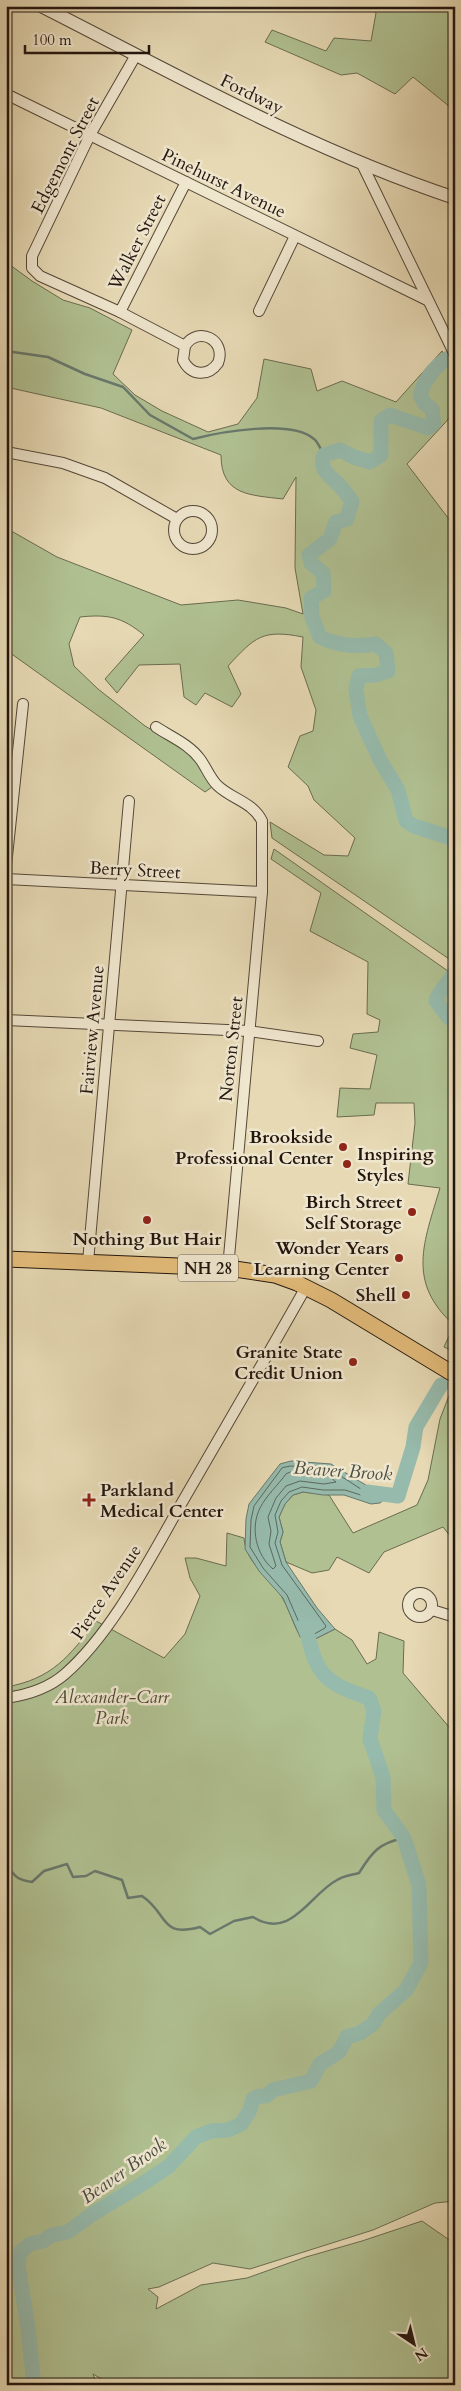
<svg xmlns="http://www.w3.org/2000/svg" width="461" height="2391" viewBox="0 0 461 2391" font-family="Cardo,serif">
	<rect width="100%" height="100%" fill="#e6d9b4"/>
	<filter id="stains"><feTurbulence type="fractalNoise" baseFrequency=".004" numOctaves="4"/><feColorMatrix values="0 0 0 0 .2 0 0 0 0 .09 0 0 0 0 .02 0 0 0 .5 -.17"/></filter>
	<radialGradient id="worn" r=".72"><stop offset=".6" stop-color="#630" stop-opacity="0"/><stop offset="1" stop-color="#630" stop-opacity=".3"/></radialGradient>
	<!-- green -->
	<g fill="#b0c091" stroke="#6a6b50">
		<polygon points="367,6 455,6 455,111 413,77 395,94 357,73 341,75 265,42 272,30 326,51 334,38 371,41 376,13"/>
		<path d="M6,262L32,281L63,300L90,308L132,330L113,374L135,395L162,411L208,432L238,424L257,398L264,359L311,369L317,391L342,381L396,402L442,351L455,373V412L407,464L455,527V617L453,618L455,622V963L272,838L270,822L324,855L348,856L355,838L314,800L308,786L288,767L300,736L313,731L316,710L301,667L303,637C262,629 255,637 228,666L241,694L232,707L205,693L196,705L184,697L180,664L139,665L117,693L105,679L144,635C122,617 108,614 80,617L69,644L74,666L98,689L145,726L189,751L207,777L212,787L205,792L6,650V528L57,557L181,605L238,600L286,608L303,614L295,568L296,477L283,499C251,495 221,496 221,455L101,408L6,387Z"/>
		<path d="M274,849L455,976V1352L444,1347L454,1325C406,1282 424,1242 440,1188L408,1184L415,1123L414,1103H376L374,1115L337,1117L340,1088L370,1089L377,1055L350,1048L353,1034L378,1032L380,1020L367,1014L368,962L310,931L321,893L271,859Z"/>
		<polygon points="452,1388 455,1389 455,1542 443,1527 384,1552 369,1573 337,1557 329,1570 312,1573 286,1562 280,1542 283,1532 279,1517 285,1504 293,1495 303,1492 329,1495 353,1533 417,1505 428,1480 440,1419"/>
		<path d="M227,1533L244,1538C246,1565 271,1577 283,1599C292,1614 294,1632 307,1643L335,1629L352,1640L367,1664L376,1659L379,1632L404,1641L403,1673L455,1734V2201L435,2203L373,2230L250,2269L213,2263L159,2287L148,2289L158,2297L156,2309L201,2285L247,2278L306,2257L362,2241L422,2221L455,2244V2385H112L93,2374L97,2385H6V1687C52,1679 70,1656 96,1621L164,1658L185,1634L200,1596L190,1578L185,1558H196L226,1566Z"/>
	</g>
	<!-- water -->
	<polygon fill="#96baac" stroke="#68786d" points="291,1461 331,1464 374,1490 386,1492 386,1498 380,1503 371,1504 344,1495 323,1495 303,1492 293,1495 285,1504 279,1517 283,1532 280,1542 286,1562 317,1608 335,1629 307,1643 300,1637 283,1598 259,1571 245,1549 246,1519 249,1504 280,1464"/>
	<g fill="none" stroke-linecap="round" stroke-linejoin="round">
		<!-- shore -->
		<g stroke="#5c685d" stroke-width="1">
			<polygon points="291,1466 330,1469 370,1495 367,1497 345,1490 323,1490 302,1487 289,1492 281,1501 275,1515 278,1532 275,1543 282,1565 326,1626 325,1628 309,1637 304,1634 287,1595 263,1568 250,1547 251,1520 254,1506 282,1468"/>
			<path d="M291,1472L328,1475L336,1482L324,1484L300,1481L286,1486L276,1498L268,1517L271,1531L269,1544L276,1566L273,1569C256,1555 250,1528 260,1508C266,1496 278,1485 286,1474Z"/>
		</g>
		<!-- stream -->
		<g stroke="#68786d" stroke-width="2.5">
			<path d="M6,351L48,357L85,374L123,387L150,415L193,439C220,432 291,419 314,439C318,442 321,450 324,455"/>
			<path d="M6,1864C16,1877 15,1879 32,1882L44,1871L67,1864L73,1877L86,1876L95,1871L122,1880L128,1898L142,1896C169,1914 159,1938 200,1927L210,1934L234,1921L253,1917C291,1941 310,1894 337,1880C343,1876 352,1875 359,1873C372,1852 379,1843 404,1838"/>
		</g>
		<!-- river -->
		<g stroke="#96baac" stroke-width="15">
			<path d="M455,355C438,361 425,378 420,395L425,404L432,409L434,423L428,428L390,415L381,421V455L370,462L354,457L340,450L324,455C318,469 330,476 339,485C344,490 348,496 352,501L347,519L336,522L330,539L309,555L311,563L323,573L324,591L311,598L312,617L320,637C339,646 355,647 376,644L386,653L388,671L376,675L359,676L356,689L360,716L380,760L398,790L406,821L414,826L451,838L455,843"/>
			<path d="M455,972C449,983 439,990 436,1001L449,1018L455,1020"/>
			<polyline points="367,1492 398,1496 413,1447 416,1427 441,1385"/>
			<path d="M34,2385L28,2328L18,2265L20,2252L30,2244L43,2241L52,2235L68,2232L91,2215L144,2183L169,2166L196,2137L211,2131L228,2130L241,2124L249,2112L253,2099L260,2096H266L273,2090L311,2081L320,2064L339,2052L347,2037L360,2033L373,2024L379,2014L406,1990L421,1963L419,1885L404,1838L384,1810L383,1777L370,1739L374,1711L369,1698C320,1682 316,1672 305,1624"/>
		</g>
		<defs>
			<g id="minor">
				<polyline points="136,55 90,135 32,256 32,268 40,276 120,312 186,182"/>
				<polyline points="6,94 427,300"/>
				<polyline points="362,164 455,355"/>
				<polyline points="259,311 295,236"/>
				<path d="M120,312L185,346L183,360C191,376 208,377 218,363C227,340 198,325 185,346"/>
				<polyline points="6,452 63,463 105,478 177,519"/>
				<circle cx="193" cy="530" r="19"/>
				<path d="M156,727C171,737 189,744 200,759C206,767 210,778 217,785C231,799 253,802 262,821V892L228,1268"/>
				<polyline points="6,866 23,704"/>
				<polyline points="6,879 262,892"/>
				<polyline points="6,1020 249,1031 318,1041"/>
				<polyline points="88,1262 129,801"/>
				<circle cx="420" cy="1605" r="12"/>
				<polyline points="432,1610 455,1617"/>
				<path d="M6,1698C27,1695 49,1688 65,1674C112,1633 149,1560 180,1506C222,1433 265,1360 306,1287"/>
			</g>
			<path id="tertiary" d="M41,6C177,75 310,150 455,198"/>
			<polyline id="primary" points="6,1259 228,1268 275,1275 297,1283 331,1300 455,1375"/>
		</defs>
		<!-- minor casing -->
		<use href="#minor" stroke="#544738" stroke-width="12"/>
		<!-- tertiary casing -->
		<use href="#tertiary" stroke="#544738" stroke-width="14"/>
		<!-- primary casing -->
		<use href="#primary" stroke="#23160e" stroke-width="17"/>
		<!-- minor -->
		<use href="#minor" stroke="#efe6ce" stroke-width="10"/>
		<!-- tertiary -->
		<use href="#tertiary" stroke="#efe6ce" stroke-width="12"/>
		<!-- primary -->
		<use href="#primary" stroke="#e3bc7a" stroke-width="15"/>
	</g>
	<!-- markers -->
	<g fill="#8f2418" stroke="#efe6ce" stroke-width="2">
		<circle cx="343" cy="1147" r="5"/>
		<circle cx="347" cy="1164" r="5"/>
		<circle cx="412" cy="1212" r="5"/>
		<circle cx="147" cy="1220" r="5"/>
		<circle cx="399" cy="1258" r="5"/>
		<circle cx="406" cy="1295" r="5"/>
		<circle cx="353" cy="1362" r="5"/>
		<path d="M86.5 1492.5h5v5h5v5h-5v5h-5v-5h-5v-5h5z"/>
	</g>
	<g text-anchor="middle" stroke-width="5" stroke-linejoin="round" paint-order="stroke">
		<!-- shield labels -->
		<rect fill="#efe6ce" stroke="#605448" stroke-width="1" x="178" y="1254.5" width="60" height="27" rx="4"/>
		<g font-size="16" font-weight="bold" fill="#23160e">
			<text x="208" y="1274">NH 28</text>
		</g>
		<!-- street labels -->
		<g font-size="18" fill="#23160e" stroke="#efe6ce">
			<text transform="translate(252 94) rotate(26)" y="6">Fordway</text>
			<text transform="translate(65 155) rotate(-63)" y="6">Edgemont Street</text>
			<text transform="translate(224 183) rotate(26)" y="6">Pinehurst Avenue</text>
			<text transform="translate(137 242) rotate(-63)" y="6">Walker Street</text>
			<text transform="translate(135 870) rotate(3)" y="6">Berry Street</text>
			<text transform="translate(92 1030) rotate(-85)" y="6">Fairview Avenue</text>
			<text transform="translate(231 1049) rotate(-84)" y="6">Norton Street</text>
			<text transform="translate(106 1592) rotate(-56)" y="6">Pierce Avenue</text>
		</g>
		<!-- poi labels -->
		<g font-size="18" font-weight="bold" fill="#23160e" stroke="#efe6ce" text-anchor="end">
			<text x="333" y="1143">Brookside<tspan x="333" dy="21">Professional Center</tspan></text>
			<text x="357" y="1160" text-anchor="start">Inspiring<tspan x="357" dy="21">Styles</tspan></text>
			<text x="402" y="1208">Birch Street<tspan x="402" dy="21">Self Storage</tspan></text>
			<text x="147" y="1245" text-anchor="middle">Nothing But Hair</text>
			<text x="389" y="1254">Wonder Years<tspan x="389" dy="21">Learning Center</tspan></text>
			<text x="396" y="1301">Shell</text>
			<text x="343" y="1358">Granite State<tspan x="343" dy="21">Credit Union</tspan></text>
			<text x="100" y="1496" text-anchor="start">Parkland<tspan x="100" dy="21">Medical Center</tspan></text>
		</g>
		<!-- park labels -->
		<g font-size="18" font-style="italic" fill="#4d4935" stroke="#efe6ce">
			<text x="112" y="1703">Alexander-Carr<tspan x="112" dy="21">Park</tspan></text>
		</g>
		<!-- water labels -->
		<g font-size="19" font-style="italic" fill="#4b4f45" stroke="#efe6ce">
			<text transform="translate(343 1470) rotate(4)" y="7">Beaver Brook</text>
			<text transform="translate(123 2170) rotate(-35)" y="7">Beaver Brook</text>
		</g>
	</g>
	<!-- margin -->
	<rect width="461" height="2391" fill="none" stroke="#e6d9b4" stroke-width="25"/>
	<rect x="8" y="8" width="446" height="2376" fill="none" stroke="#23160e" stroke-width="2.5"/>
	<rect x="12" y="12" width="436" height="2366" fill="none" stroke="#23160e"/>
	<!-- north arrow -->
	<g transform="translate(414 2344) rotate(145)" stroke="#efe6ce" stroke-width="4" paint-order="stroke">
	<path d="M0-4L9 19L0 12L-9 19Z" fill="#23160e"/>
	<text y="-8" font-size="14" font-weight="bold" text-anchor="middle" fill="#23160e">N</text>
	</g>
	<!-- scale -->
	<path d="M25 45v8h124v-8" fill="none" stroke="#23160e" stroke-width="2.5"/>
	<text x="32" y="45" font-size="15" fill="#23160e" stroke="#efe6ce" stroke-width="4" paint-order="stroke">100 m</text>
	<rect width="100%" height="100%" filter="url(#stains)"/>
	<rect width="100%" height="100%" fill="url(#worn)"/>
</svg>
